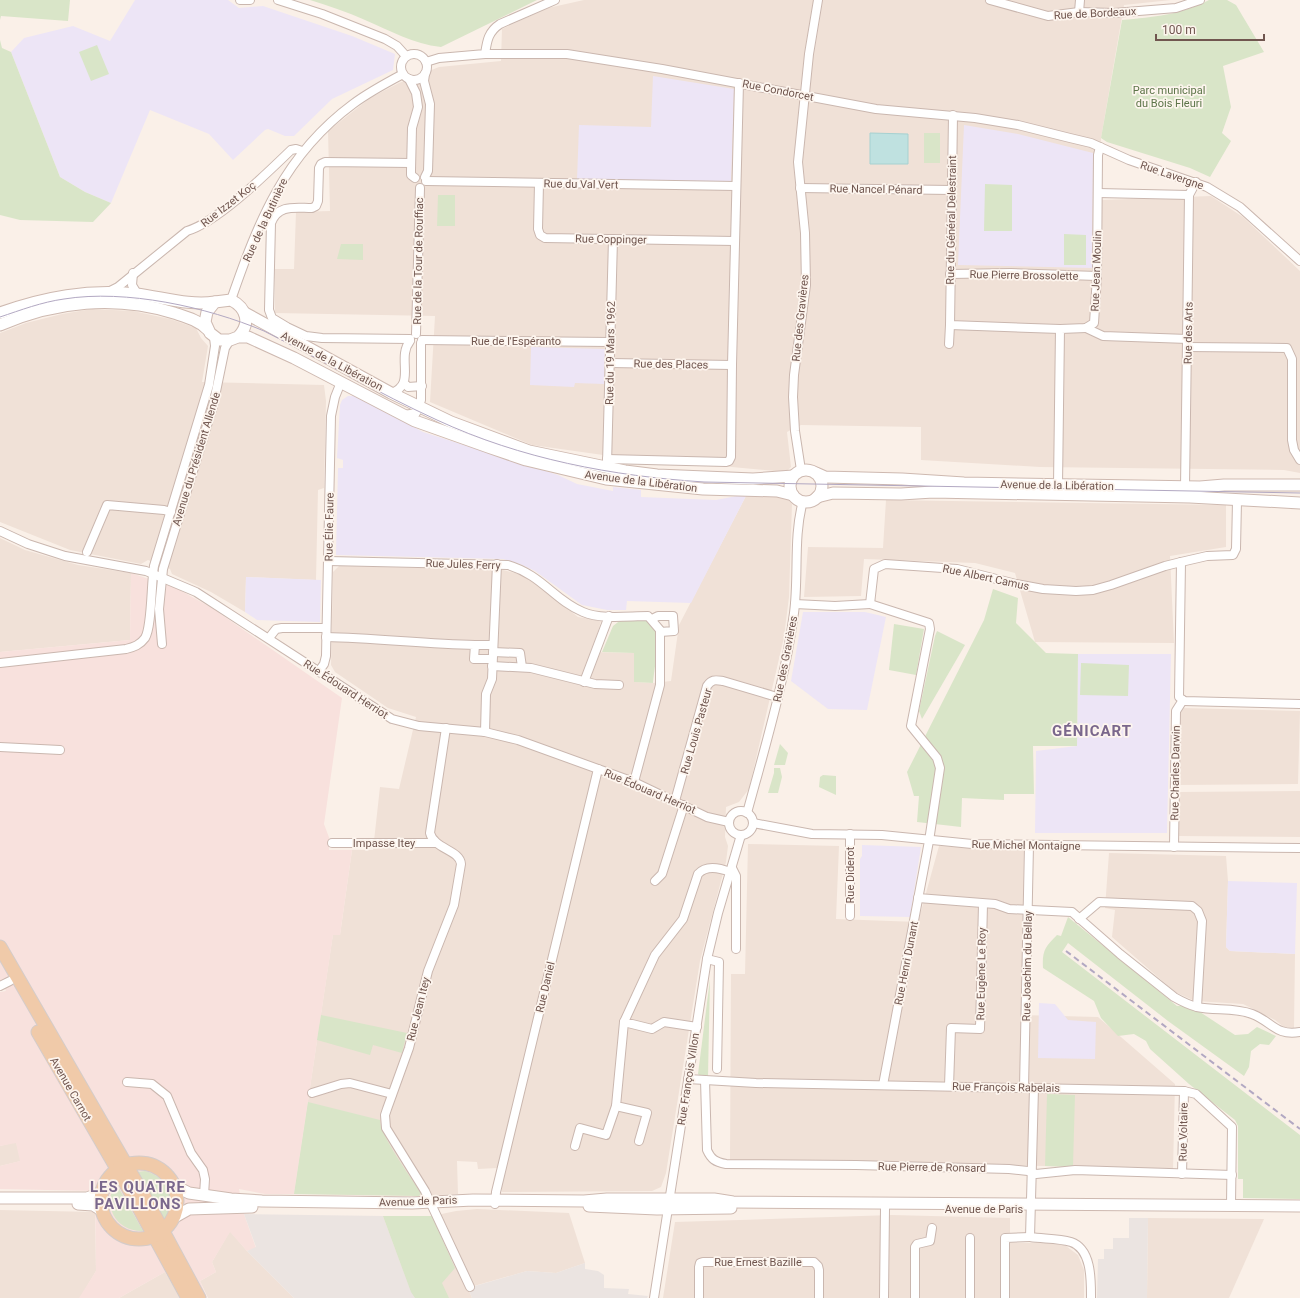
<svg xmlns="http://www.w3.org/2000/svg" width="1300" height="1298" viewBox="0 0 1300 1298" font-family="Roboto,sans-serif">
	<rect width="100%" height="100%" fill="#faf0e8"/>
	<!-- residential -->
	<g fill="#f0e1d7">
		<polygon points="584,0 1171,0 1124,5 1101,138 1102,200 1211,196 1243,217 1300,271 1300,473 1284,470 1040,467 921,460 921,427 801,425 787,432 791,467 786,472 603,455 532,445 430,402 435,316 275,313 275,269 294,269 296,212 330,211 328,131 370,98 399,83 439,67 501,61 502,29 548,8"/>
		<polygon points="92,309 133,311 170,319 196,328 201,338 208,346 202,382 324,385 326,401 324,488 318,490 316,580 246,577 245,612 211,592 172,574 170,569 148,560 141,564 70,550 0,522 0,333 26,323 62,314"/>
		<polygon points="747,494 785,497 792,504 789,597 784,637 749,789 739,802 726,807 725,837 728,846 726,862 700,961 666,1173 661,1187 652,1191 502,1192 497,1168 478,1169 477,1162 457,1161 458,1194 419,1196 294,1194 333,934 340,935 352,850 373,850 380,787 399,789 416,717 388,708 335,672 331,665 333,572 339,566 503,570 519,574 532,581 578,617 601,621 592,652 634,653 634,682 653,683 671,681 679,625"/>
		<polygon points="886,500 1226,505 1226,547 1170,556 1174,643 1035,642 1015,573 975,563 864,559 861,596 804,597 808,547 883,548"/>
		<polygon points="0,538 25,550 78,565 131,573 130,640 0,652"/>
		<polygon points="1181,708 1300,711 1298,784 1178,785"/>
		<polygon points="1300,791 1300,837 1178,836 1179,792"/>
		<polygon points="748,844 839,846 836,919 918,922 939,846 1024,849 1021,1015 1098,1017 1175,1084 1173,1170 1045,1166 730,1161 731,974 745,974"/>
		<polygon points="1109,853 1226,856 1228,881 1226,947 1230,951 1295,954 1294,1028 1284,1027 1275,1020 1243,1004 1195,1001 1175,992 1112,937 1115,910 1105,908"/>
		<polygon points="16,1142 21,1161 0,1166 0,1146"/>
		<polygon points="477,1209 569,1213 585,1263 556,1273 527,1271 474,1286 468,1288 472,1298 415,1298 411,1292 383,1216 432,1216 456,1211"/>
		<polygon points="0,1210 95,1212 96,1271 80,1298 0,1298"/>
		<polygon points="892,1215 1010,1218 1010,1243 1058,1243 1066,1246 1078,1255 1084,1270 1084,1298 663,1298 675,1222"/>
		<polygon points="1148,1218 1264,1219 1229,1298 1147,1298"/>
		<polygon points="230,1231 247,1251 294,1298 208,1298 200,1281 216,1272 212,1262"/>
		<polygon points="165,1272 182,1298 119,1298"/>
	</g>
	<!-- commercial -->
	<polygon fill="#f8e1dd" points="131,573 176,588 212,608 342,698 324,824 330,840 329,850 352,850 340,935 333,935 294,1194 265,1194 239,1189 244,1214 256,1248 247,1251 230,1232 212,1262 216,1272 200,1281 207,1297 206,1298 182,1298 165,1272 119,1298 79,1298 96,1271 95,1191 0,1189 0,1166 20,1161 16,1143 0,1146 0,992 6,991 0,980 0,652 130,640"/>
	<!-- industrial -->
	<g fill="#ebe4e1">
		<polygon points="244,1214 383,1216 411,1291 415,1298 294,1298 247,1251 256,1247"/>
		<polygon points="1129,1218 1148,1218 1147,1298 1097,1298 1098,1259 1104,1259 1104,1249 1113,1249 1113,1238 1129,1238"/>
		<polygon points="585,1263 585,1269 598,1271 604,1275 604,1288 629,1289 628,1294 648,1296 647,1298 472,1298 468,1288 527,1271 556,1273"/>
	</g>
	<!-- education -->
	<g fill="#ede5f6">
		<polygon points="135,0 228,0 239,8 263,6 352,36 395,54 393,70 332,99 294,136 285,136 268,129 265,130 233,160 209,134 150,110 111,203 85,192 60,177 11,52 24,38 73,26 110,41"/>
		<polygon points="653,76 734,89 731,182 577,180 579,125 651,127"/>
		<polygon points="964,125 1018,134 1093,153 1092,268 958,265"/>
		<polygon points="531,347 605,349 604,384 575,383 574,387 530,385"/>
		<polygon points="348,396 357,396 423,432 558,475 577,484 613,491 613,487 641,490 641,497 716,500 747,494 691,603 627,601 626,610 607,610 582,605 535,571 520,564 503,559 336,555 338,468 343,468 343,460 337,458 340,405 342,400"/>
		<polygon points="246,577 321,580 320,622 257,620 245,612"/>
		<polygon points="803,612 865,612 886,617 867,710 828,709 791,681"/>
		<polygon points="1078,654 1171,654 1167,833 1035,833 1036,751 1077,746"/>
		<polygon points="862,845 921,847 910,917 860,916 860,859 862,856"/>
		<polygon points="1228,881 1297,883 1295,954 1230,951 1226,947"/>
		<polygon points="1039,1003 1055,1004 1068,1020 1096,1022 1095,1059 1038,1058"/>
	</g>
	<!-- green -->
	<g fill="#d9e5c8">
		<polygon points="0,0 70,0 68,21 1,16 0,20"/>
		<path d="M310,0H537L441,47C413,44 391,31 365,20C347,12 329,6 310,0Z"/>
		<path d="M1209,0H1227L1236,5L1264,52L1223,66L1231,107L1222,133L1231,141L1210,177L1190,168L1107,142L1101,138L1122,20C1154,17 1180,15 1209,0Z"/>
		<polygon points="0,40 2,48 11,52 60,177 85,192 111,203 93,222 20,220 0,215"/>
		<polygon points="97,45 109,74 91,81 79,52"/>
		<rect x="924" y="133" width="16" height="30"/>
		<polygon points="985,184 1012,185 1012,231 984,231"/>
		<polygon points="438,195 455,195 455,226 437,226"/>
		<polygon points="1064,234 1086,235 1086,265 1064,265"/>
		<polygon points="341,244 363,244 363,260 337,259"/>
		<polygon points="993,589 1018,598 1016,623 1046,653 1078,654 1077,746 1033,746 1034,794 1004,794 1004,800 962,798 961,827 917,822 919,796 914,796 907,772 984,620"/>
		<path d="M622,619C631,619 644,617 652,623C662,630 654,671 653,683L634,682V653L602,652L613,626Z"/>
		<polygon points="894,624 924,629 916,675 889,670"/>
		<polygon points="937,631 965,645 922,719 919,711 935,636"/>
		<polygon points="1081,663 1129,665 1128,696 1080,695"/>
		<polygon points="780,744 788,753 785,765 774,765"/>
		<polygon points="774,768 780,768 782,777 778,793 768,793 774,773"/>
		<polygon points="823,775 836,776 836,795 819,787 820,777"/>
		<path d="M1068,917L1177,1006H1187L1200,1012L1235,1035L1248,1034L1257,1027L1276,1036L1269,1045L1260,1044L1251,1051L1249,1067L1244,1076L1168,1021L1068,943L1062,952L1300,1135V1199L1243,1198V1179H1238V1126L1235,1120L1189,1084L1150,1049L1146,1041L1134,1034L1118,1036L1101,1018L1094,1001L1043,968C1042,951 1045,947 1057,935L1061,936Z"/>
		<polygon points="710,979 708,1077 700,1076 698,1074"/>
		<polygon points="321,1015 407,1033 402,1053 373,1045 370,1055 317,1040"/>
		<polygon points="1047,1094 1075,1095 1073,1167 1045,1166"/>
		<path d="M308,1102L380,1120C379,1134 412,1179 421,1193L419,1196L294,1194Z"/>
		<path d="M145,1171C168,1177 177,1201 164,1220L137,1172Z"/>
		<path d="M116,1183L143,1231C116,1232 101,1205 116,1183Z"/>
		<polygon points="383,1216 432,1216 455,1268 442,1283 449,1298 415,1298 411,1292"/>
	</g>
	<!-- water -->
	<polygon fill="#bfe1e0" stroke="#a6d1d1" points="870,133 908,134 908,164 870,164"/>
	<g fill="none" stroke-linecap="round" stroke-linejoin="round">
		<defs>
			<g id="street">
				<polyline points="240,0 250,0"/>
				<polyline points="278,0 322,14 385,39 397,46 406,56"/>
				<polyline points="990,0 1048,16 1079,12 1114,13 1176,8 1200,0"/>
				<polyline points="1079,12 1080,0"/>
				<polyline points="485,54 567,54 662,69 876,109 975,118 1018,125 1070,138 1091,143 1129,160 1207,187 1240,207 1300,261"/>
				<circle cx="414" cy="67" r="13"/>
				<path d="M426,62L439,58L485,54C487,41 488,32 500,24L555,0"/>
				<polyline points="409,79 416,93 418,107 412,128 411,170 411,175 415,178"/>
				<polyline points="953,115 950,325 1060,329"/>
				<polyline points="425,177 428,171 430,104 424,81 425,74"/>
				<polyline points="426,181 736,186"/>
				<polyline points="539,183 538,229 540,235 545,238 735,241"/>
				<polyline points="800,188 952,190"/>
				<polyline points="1098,193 1189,195"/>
				<polyline points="133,273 132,285 138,295"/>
				<polyline points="950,274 1011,273 1097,276"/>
				<path d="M108,292L118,287L187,231C218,222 267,173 291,150L296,149L302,151"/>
				<path d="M231,300C258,222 284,155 353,104C369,92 386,83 403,74"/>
				<polyline points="1086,328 1103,336 1188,339"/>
				<polyline points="416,334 420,188"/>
				<path d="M410,339L322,338L306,336L287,327L272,318L269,310L271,223C278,204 295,208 312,208L316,206L318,201L319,168L321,164L325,162L411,163"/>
				<polyline points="422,340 610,342"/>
				<polyline points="949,344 950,325"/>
				<polyline points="1187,347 1287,348 1292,359 1292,440 1294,450 1300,460"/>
				<polyline points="610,363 732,365"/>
				<polyline points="404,383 408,387 422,386"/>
				<path d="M391,393C417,385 396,358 410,341"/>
				<polyline points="405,415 416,413 421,400 421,343"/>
				<polyline points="607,459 726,462 729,461 731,457 732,365 739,83"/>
				<polyline points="607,464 613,239"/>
				<polyline points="801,470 795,431 793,397 794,375 806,285 805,233 798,162 809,54 818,0"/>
				<polyline points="1058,485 1060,329 1086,328 1094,323 1097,276 1098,155 1100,147"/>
				<polyline points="1185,487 1189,195 1196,182"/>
				<polyline points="0,531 28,544 65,556 146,571 196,592 392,719 419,726 485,732 518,740 634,782 707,817 729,822"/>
				<polyline points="87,552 107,505 164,510 171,512"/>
				<path d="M328,561L508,565C542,575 554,600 583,612C602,620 628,616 648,616L660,630V685L634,782"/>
				<polyline points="1181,562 1179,697 1184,701 1300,704"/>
				<polyline points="795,604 835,606 870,604 874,569 885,564 957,569 1016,584 1043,589 1076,591 1093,590 1111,585 1165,566 1181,562 1207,556 1233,555 1236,549 1237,501"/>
				<polyline points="870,604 929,623 930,629 911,726 937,758 940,768 929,841 883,1085"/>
				<polyline points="652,619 658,616 673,616 674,631 660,632"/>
				<path d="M326,637C376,638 425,644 475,645L474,659H492"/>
				<polyline points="269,638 276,629 282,628 326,628"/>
				<polyline points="162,644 159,609 163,569 213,406 225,348 230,340"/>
				<polyline points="475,645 493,645"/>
				<polyline points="493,652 520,653 522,667"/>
				<path d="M0,663L126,649C134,647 140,645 145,638C152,627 151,583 154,566L209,385L215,346L214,337"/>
				<polyline points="492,666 531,668 595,684 619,685"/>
				<polyline points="319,671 324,664 326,656 331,416 335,397 341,382"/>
				<polyline points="584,682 609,616"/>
				<path d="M446,728L430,833C434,849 460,850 461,864L454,905L428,971L409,1048L387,1109L385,1115L386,1128L425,1191L470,1287"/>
				<polyline points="485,732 486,694 492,679 497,564"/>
				<polyline points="0,747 60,750"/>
				<path d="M675,801L707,686C712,679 715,680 723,681L777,697"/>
				<circle cx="741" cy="823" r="12"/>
				<path d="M747,813C765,747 785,681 794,613C799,576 793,537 803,501"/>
				<polyline points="753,823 812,834 882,835 972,844 1300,848"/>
				<polyline points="332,843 436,843"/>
				<polyline points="1174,847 1176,711 1183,700"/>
				<polyline points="732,868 736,876 736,949"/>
				<polyline points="655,881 662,874 684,805"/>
				<path d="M918,898L995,904L1009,909L1072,912L1120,954L1174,997C1181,1001 1189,1005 1197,1007C1215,1011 1234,1007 1252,1014C1273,1022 1275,1036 1300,1032"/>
				<polyline points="850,916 850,834"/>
				<polyline points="1079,919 1099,902 1192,906 1198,911 1202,921 1197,1007"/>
				<polyline points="707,959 719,962 717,1069"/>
				<polyline points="0,986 10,981"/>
				<polyline points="624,1022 616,1106 647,1113 639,1141"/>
				<path d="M697,1027L664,1022L652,1029L624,1022L655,955L683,919L698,874C706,865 720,868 730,872"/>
				<polyline points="688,1079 756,1083 1184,1091 1196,1094 1232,1127 1231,1205"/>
				<path d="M705,1080L707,1150C711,1159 715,1162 726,1164L856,1165L1009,1169L1028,1171L1036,1174L1075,1170L1232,1175"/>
				<polyline points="127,1082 152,1084 167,1096 191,1153 203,1170 205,1179 204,1195"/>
				<polyline points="949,1086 951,1028 980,1029 983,904"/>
				<polyline points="1024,1088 1029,845"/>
				<path d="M1034,1088L1030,1237C1044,1239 1058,1238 1071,1242C1092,1249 1091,1281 1091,1298"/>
				<polyline points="312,1093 341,1084 350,1083 392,1094"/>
				<polyline points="575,1146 580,1128 606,1135 616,1106"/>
				<polyline points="1182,1174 1184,1091"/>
				<polyline points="495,1204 496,1192 598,769"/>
				<polyline points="654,1298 707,959 718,913 741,835"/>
				<polyline points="699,1298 699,1267 700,1263 703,1262 814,1262 818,1266 819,1270 819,1298"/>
				<polyline points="884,1298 885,1208"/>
				<polyline points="915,1298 915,1247 917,1244 930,1241 932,1228"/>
				<polyline points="970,1298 970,1238"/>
				<polyline points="1005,1298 1005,1238 1030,1237"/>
			</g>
			<g id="secondary">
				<path d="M0,313C45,297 88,289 136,294C162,297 189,306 215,302"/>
				<polyline points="245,313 391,393 451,422 529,451 625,471 657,475 753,479 793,476"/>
				<path d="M0,325C55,301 116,295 174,313C186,317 198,320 207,329"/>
				<path d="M238,337C251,324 247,308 231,300L215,302L207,312L205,322L210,333L219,340H230L238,337H248L294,358L415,421L488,447L526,460L606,479L703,489L777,491L793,495"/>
				<circle cx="806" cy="486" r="16"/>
				<polyline points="816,473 825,477 902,479 964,483 1200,487 1224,485 1300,485"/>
				<polyline points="817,497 833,493 901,494 933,492 1190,497 1300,503"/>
				<polyline points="171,1180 177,1187 189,1193 231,1199 262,1201 412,1203 473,1200 584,1201 607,1199 714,1199 733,1202 1300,1206"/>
				<polyline points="0,1198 87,1198 98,1194 104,1190"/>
				<polyline points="78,1204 93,1205 103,1211"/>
				<polyline points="589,1206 657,1209 731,1208"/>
				<polyline points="173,1218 189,1209 252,1207"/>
			</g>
			<g id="primary">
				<polyline points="0,947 144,1196 199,1298"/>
				<polyline points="38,1032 126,1184 188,1298"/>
				<circle cx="139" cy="1201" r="38"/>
			</g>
		</defs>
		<!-- street casing -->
		<use href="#street" stroke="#cab7af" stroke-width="10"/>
		<!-- secondary casing -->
		<use href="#secondary" stroke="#ceb9b0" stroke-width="13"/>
		<!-- primary casing -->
		<use href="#primary" stroke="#d4ccca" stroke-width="15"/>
		<!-- street -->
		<use href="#street" stroke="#fff" stroke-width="8"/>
		<!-- secondary -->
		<use href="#secondary" stroke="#fff" stroke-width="11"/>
		<!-- primary -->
		<use href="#primary" stroke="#f0caa9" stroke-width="13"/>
		<!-- tram -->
		<path stroke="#b2a8c2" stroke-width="1" d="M0,317C21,310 42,302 64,299C126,289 207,307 264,331C322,360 378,393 437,420C521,459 612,476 704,482L1300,493"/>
		<!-- rail -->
		<polyline stroke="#b2a8c2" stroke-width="2" stroke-dasharray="6 4" stroke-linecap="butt" points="1066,951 1300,1129"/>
	</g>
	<g text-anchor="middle" stroke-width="3.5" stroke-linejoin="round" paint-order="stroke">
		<!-- street labels -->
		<g font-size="11" fill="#70564f" stroke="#fdf5ee">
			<text transform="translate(1095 13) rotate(-3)" y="4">Rue de Bordeaux</text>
			<text transform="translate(778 90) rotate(11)" y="4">Rue Condorcet</text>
			<text transform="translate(1172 175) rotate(19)" y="4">Rue Lavergne</text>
			<text transform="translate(581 184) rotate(1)" y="4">Rue du Val Vert</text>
			<text transform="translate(876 189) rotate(1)" y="4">Rue Nancel Pénard</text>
			<text transform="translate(228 204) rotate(-38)" y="4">Rue Izzet Koç</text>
			<text transform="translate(265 220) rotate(-65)" y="4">Rue de la Butinière</text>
			<text transform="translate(951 220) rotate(-89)" y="4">Rue du Général Delestraint</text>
			<text transform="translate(611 239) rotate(1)" y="4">Rue Coppinger</text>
			<text transform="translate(418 261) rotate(-89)" y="4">Rue de la Tour de Rouffiac</text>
			<text transform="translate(1096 271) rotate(-88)" y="4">Rue Jean Moulin</text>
			<text transform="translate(1024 275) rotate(1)" y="4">Rue Pierre Brossolette</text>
			<text transform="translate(800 318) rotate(-84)" y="4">Rue des Gravières</text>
			<text transform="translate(1188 333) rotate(-89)" y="4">Rue des Arts</text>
			<text x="516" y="345">Rue de l'Espéranto</text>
			<text transform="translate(610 353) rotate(-89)" y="4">Rue du 19 Mars 1962</text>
			<text transform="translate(332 361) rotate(28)" y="4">Avenue de la Libération</text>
			<text transform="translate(671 364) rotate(1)" y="4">Rue des Places</text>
			<text transform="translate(196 459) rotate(-73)" y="4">Avenue du Président Allende</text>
			<text transform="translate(641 481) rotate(7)" y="4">Avenue de la Libération</text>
			<text transform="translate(1057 485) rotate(1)" y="4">Avenue de la Libération</text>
			<text transform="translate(329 527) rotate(-89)" y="4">Rue Élie Faure</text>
			<text transform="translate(463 564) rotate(2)" y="4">Rue Jules Ferry</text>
			<text transform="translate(986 577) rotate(12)" y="4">Rue Albert Camus</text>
			<text transform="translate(785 659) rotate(-79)" y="4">Rue des Gravières</text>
			<text transform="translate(346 689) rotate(33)" y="4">Rue Édouard Herriot</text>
			<text transform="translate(696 731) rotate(-74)" y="4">Rue Louis Pasteur</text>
			<text transform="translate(1175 773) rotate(-89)" y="4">Rue Charles Darwin</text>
			<text transform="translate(650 791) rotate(23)" y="4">Rue Édouard Herriot</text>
			<text x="384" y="847">Impasse Itey</text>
			<text transform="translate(1026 845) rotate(1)" y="4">Rue Michel Montaigne</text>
			<text transform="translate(850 875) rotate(-90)" y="4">Rue Diderot</text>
			<text transform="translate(906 963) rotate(-79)" y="4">Rue Henri Dunant</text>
			<text transform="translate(1027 966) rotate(-89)" y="4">Rue Joachim du Bellay</text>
			<text transform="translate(981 974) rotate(-89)" y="4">Rue Eugène Le Roy</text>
			<text transform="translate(545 987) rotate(-77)" y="4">Rue Daniel</text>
			<text transform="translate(418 1009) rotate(-76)" y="4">Rue Jean Itey</text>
			<text transform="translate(688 1079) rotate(-81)" y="4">Rue François Villon</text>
			<text transform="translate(1006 1087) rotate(1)" y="4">Rue François Rabelais</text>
			<text transform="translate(71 1089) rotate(60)" y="4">Avenue Carnot</text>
			<text transform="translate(1183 1132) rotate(-89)" y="4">Rue Voltaire</text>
			<text transform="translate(932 1167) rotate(1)" y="4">Rue Pierre de Ronsard</text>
			<text transform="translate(418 1201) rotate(-2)" y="4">Avenue de Paris</text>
			<text x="984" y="1213">Avenue de Paris</text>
			<text x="758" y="1266">Rue Ernest Bazille</text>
		</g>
		<!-- park labels -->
		<g font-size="11" fill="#5d7549" stroke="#fdf5ee">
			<text x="1169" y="94">Parc municipal<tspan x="1169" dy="13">du Bois Fleuri</tspan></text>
		</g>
		<!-- district labels -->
		<g font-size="15" font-weight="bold" letter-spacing="1" fill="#7a678c" stroke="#fdf5ee">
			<text x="1092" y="736">GÉNICART</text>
			<text x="138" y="1192">LES QUATRE<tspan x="138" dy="17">PAVILLONS</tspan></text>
		</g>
	</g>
	<!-- scale -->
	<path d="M1156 34v6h108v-6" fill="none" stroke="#70564f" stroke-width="2"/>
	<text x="1162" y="34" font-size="12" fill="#70564f" stroke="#fdf5ee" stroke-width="3" paint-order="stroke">100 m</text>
</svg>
